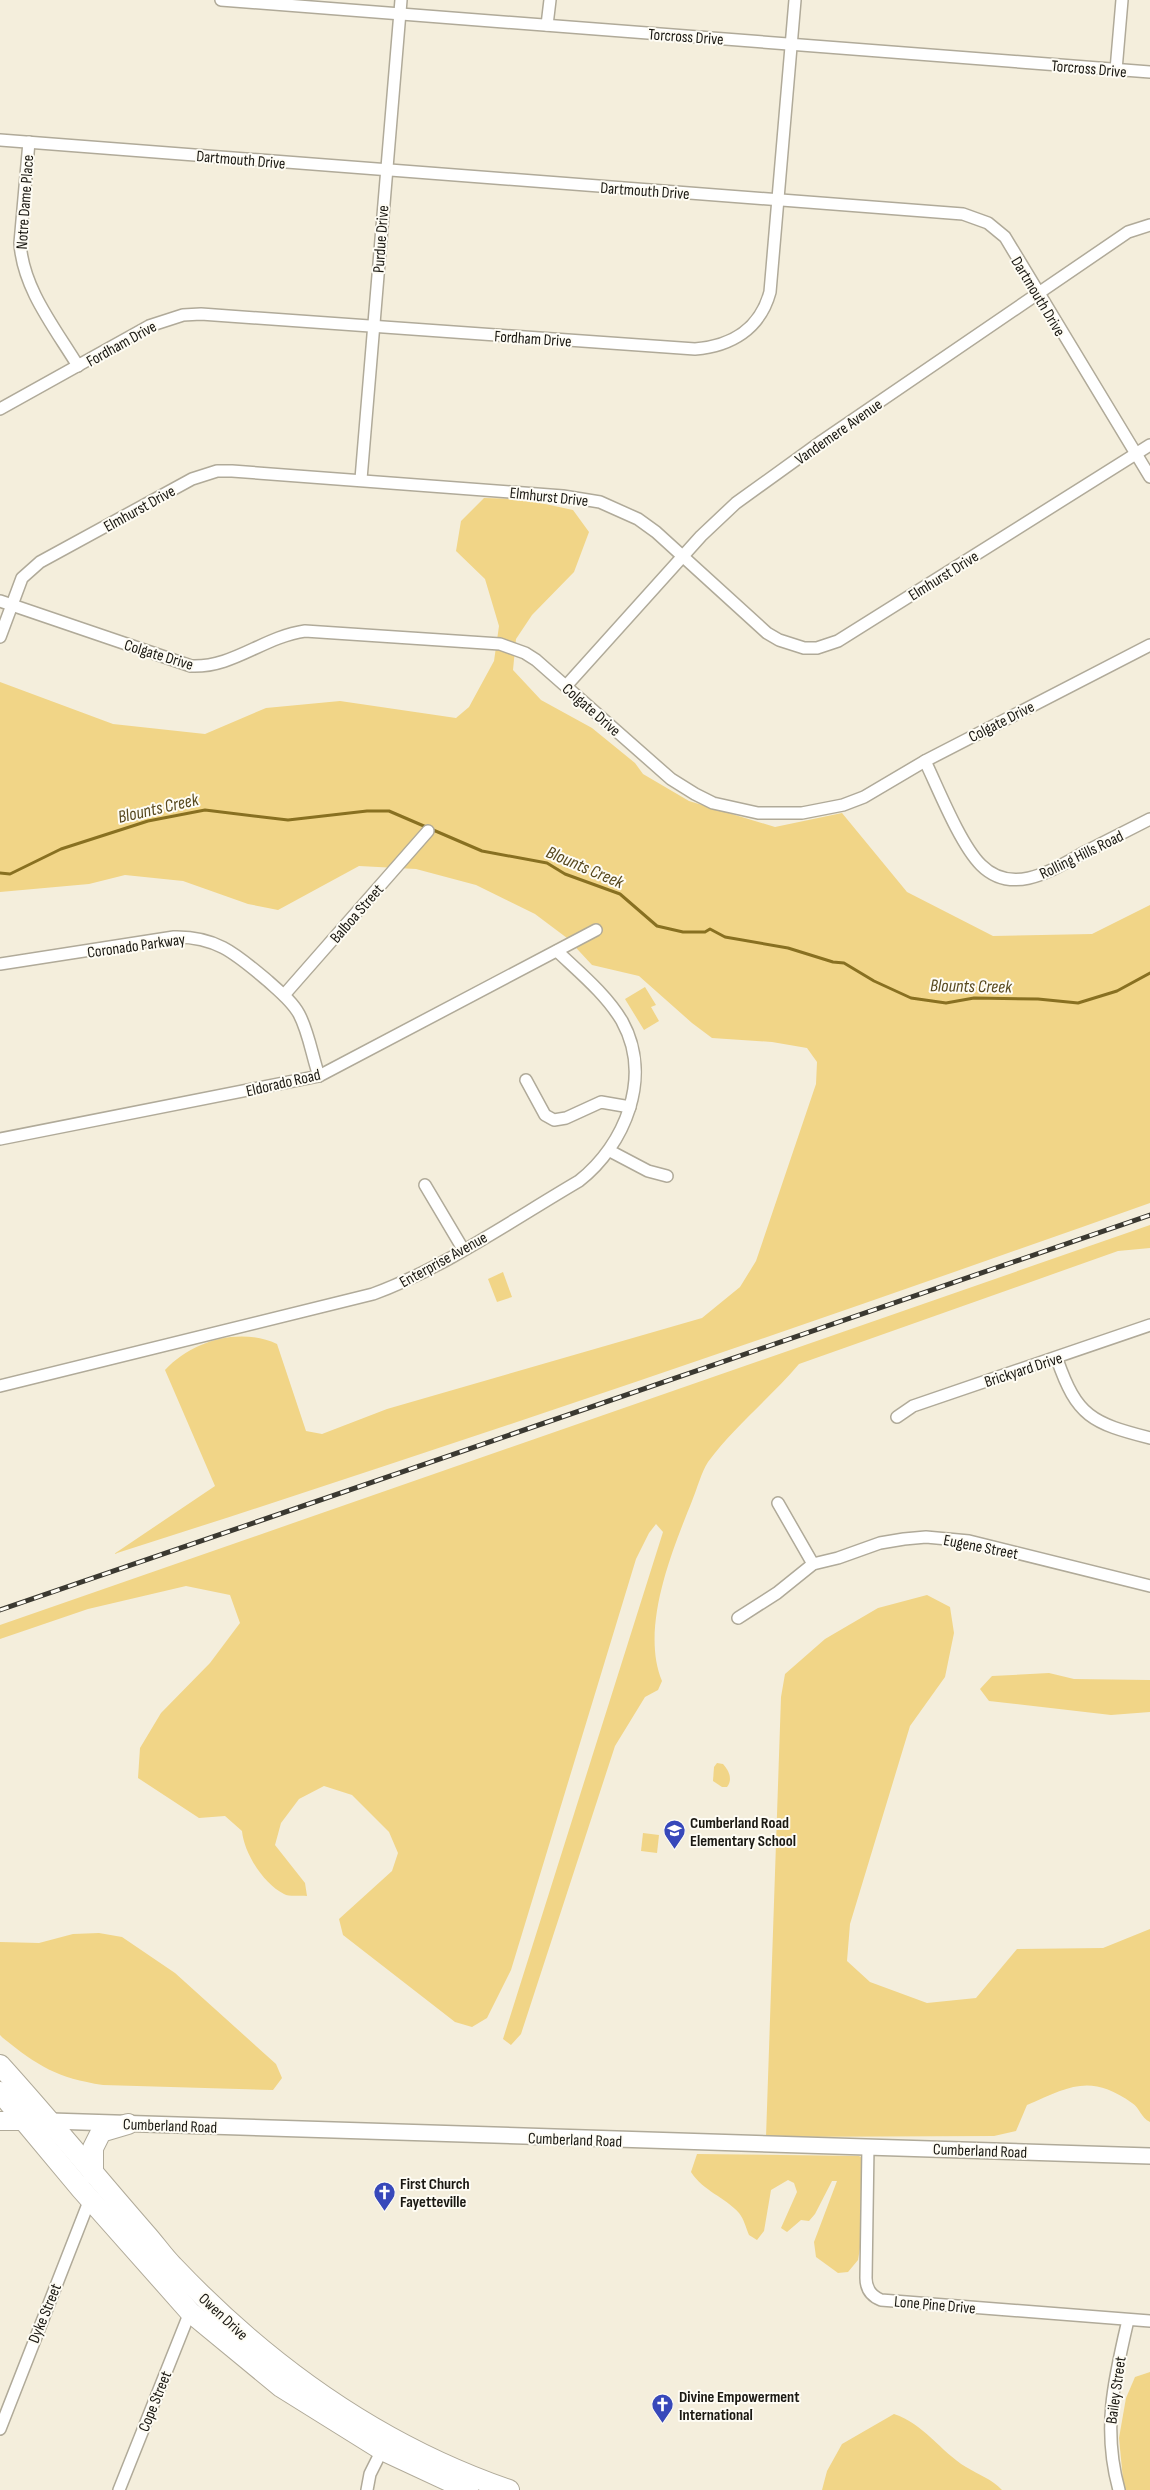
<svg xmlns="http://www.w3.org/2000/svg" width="1150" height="2490" viewBox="0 0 1150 2490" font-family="'Sofia Sans Condensed',sans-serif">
	<rect width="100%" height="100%" fill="#f4eedc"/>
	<!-- green -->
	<g fill="#f1d587">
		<path d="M484,498L522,499L573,510L589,532L574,572L532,615L516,639L513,670L541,700L592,728L635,763L643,774L689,801L775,827L842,813L907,892L993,936L1092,934L1150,905V1203C806,1325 462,1443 114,1554L215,1486L165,1370C193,1340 240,1327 277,1344L306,1431L322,1434L387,1409L702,1318L740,1287L756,1261L816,1084L817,1062L807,1048L772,1042L712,1038L692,1023L639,976L592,965L567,938L535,914L476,885L416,869L359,866L278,910L248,904L183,881L125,875L89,884L0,892V682L113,724L205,734L266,708L340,701L456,718L469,707L494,661L499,626L485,579L456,551L461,521Z"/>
		<polygon points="645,987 656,1005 651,1007 659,1021 644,1030 625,999"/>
		<path d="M1150,1225V1248L1118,1251L799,1364C771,1397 734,1427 708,1462C701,1473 697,1489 692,1501C672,1551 640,1628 662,1681L658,1690L645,1697L615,1746L521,2034L511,2045L503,2039L663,1532L656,1524L649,1533L636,1559L511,1970L487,2018L472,2027L455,2022L343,1935L339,1919L392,1871L398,1853L389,1832L352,1795L324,1786L299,1799L281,1823L275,1845L305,1883L307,1896C300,1895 289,1897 284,1894C263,1883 244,1853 242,1831L225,1816L199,1818L138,1778L140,1748L161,1713L210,1663L240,1623L230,1595L186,1586L88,1609L0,1639V1625Z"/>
		<polygon points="503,1272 512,1297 497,1302 488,1279"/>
		<path d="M927,1595L950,1607L954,1633L945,1677L910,1726L850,1924L847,1961L870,1982L927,2003L976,1998L1017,1949L1103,1948L1150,1929V2122C1141,2118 1140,2108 1132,2103C1090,2073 1069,2087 1027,2105L1016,2131L994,2136L766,2137L781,1697L785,1674L825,1639L878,1608Z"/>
		<polygon points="1049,1673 1074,1679 1150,1680 1150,1712 1111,1715 989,1701 980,1689 992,1676"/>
		<path d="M717,1763L723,1764C729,1771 733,1779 727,1787H722L713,1781L714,1767Z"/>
		<polygon points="643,1833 659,1835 657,1853 641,1851"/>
		<path d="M99,1933L122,1937L175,1973L276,2064L282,2078L273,2090L103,2085C57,2078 38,2066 3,2038L0,2035V1942L39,1943L73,1934Z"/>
		<path d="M697,2154L859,2156L864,2159L863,2230L858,2260L848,2272L838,2273L816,2257L814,2242L837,2181H832L815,2214L809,2221L801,2220L787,2232L781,2228L797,2192L794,2183L788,2180L771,2190L764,2231L757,2240L749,2235C746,2228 744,2219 739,2213C725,2197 703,2191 691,2172Z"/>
		<polygon points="1150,2372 1150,2490 1124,2490 1119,2438 1126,2398 1135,2377"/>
		<path d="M894,2414C924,2424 940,2451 966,2467C979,2475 992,2479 1002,2490H822L827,2471L842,2444Z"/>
	</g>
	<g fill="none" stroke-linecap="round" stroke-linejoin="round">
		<!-- stream -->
		<polyline stroke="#887021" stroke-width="3" points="0,873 10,874 61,849 148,821 205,810 288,820 367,811 389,811 482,851 547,863 565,874 620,894 657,926 683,932 705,932 710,929 725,937 788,948 833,962 844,963 874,981 911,998 946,1003 974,998 1038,999 1078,1003 1117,991 1150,973"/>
		<defs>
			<g id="street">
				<polyline points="221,0 1150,72"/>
				<polyline points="547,25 550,0"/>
				<polyline points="1116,70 1122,0"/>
				<polyline points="0,140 963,214 988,223 1005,237 1150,477"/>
				<path d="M29,142L20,243C23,289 55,328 78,366"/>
				<path d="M0,409L149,326L183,315L201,314L695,349C731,346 760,329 770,292L795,0"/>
				<polyline points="361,479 401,0"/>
				<path d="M0,601L191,666C233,668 263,637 305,631L500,644L525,653L536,660L671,779L695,794L713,803L758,813H802L843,805L864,797L925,761L1150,645"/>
				<polyline points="0,637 22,578 40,562 192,479 217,471 232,471 563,496 600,502 638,519 656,532 767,633 779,640 804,648 817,648 838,641 1150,445"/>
				<polyline points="566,686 701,536 736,503 822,441 1128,232 1150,225"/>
				<path d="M925,761C938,788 960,844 981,865C1013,897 1054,869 1085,852C1107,841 1128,830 1150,819"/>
				<path d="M0,964L174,937C217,936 237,955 268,981C279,991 292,1001 299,1014C309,1033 312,1056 319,1076"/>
				<polyline points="284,995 428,831"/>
				<polyline points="526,1080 545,1115 554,1120 566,1118 601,1102 630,1107"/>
				<polyline points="0,1139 319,1076 596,930"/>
				<polyline points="610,1151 648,1171 667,1176"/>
				<polyline points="425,1185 463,1249"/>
				<path d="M1057,1359C1077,1417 1092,1423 1150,1438"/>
				<path d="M0,1386L373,1294C442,1269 514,1219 579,1181C625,1145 653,1077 622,1021C606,994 579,972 557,951"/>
				<polyline points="897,1417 913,1406 1150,1325"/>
				<polyline points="778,1503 813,1564"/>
				<polyline points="738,1618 777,1593 813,1564 838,1558 880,1543 904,1539 926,1537 969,1541 1150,1586"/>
				<path d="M868,2146L866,2278C866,2289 871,2296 881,2300L1150,2321"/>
				<polyline points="0,2429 90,2199"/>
				<polyline points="119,2490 190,2312"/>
				<polyline points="367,2490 370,2474 382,2450"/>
				<path d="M1119,2490C1102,2429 1114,2380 1128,2320"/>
			</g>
			<polyline id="secondary" points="51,2121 1150,2156"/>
			<polyline id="primary" points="0,2121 34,2121"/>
			<g id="highway">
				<path d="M0,2065C50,2120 97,2178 146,2234C155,2244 163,2256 173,2266C268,2366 378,2445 509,2490"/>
				<polyline points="0,2092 81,2189 190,2312 281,2387 382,2450 468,2490"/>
				<polyline points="93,2174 93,2148 101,2132 128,2124"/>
			</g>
		</defs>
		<!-- street casing -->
		<use href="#street" stroke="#b0aa99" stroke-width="14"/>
		<!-- secondary casing -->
		<use href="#secondary" stroke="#b0aa99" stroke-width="18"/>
		<!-- primary casing -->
		<use href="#primary" stroke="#b0aa99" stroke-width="20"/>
		<!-- highway casing -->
		<use href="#highway" stroke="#b0aa99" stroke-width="22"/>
		<!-- street -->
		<use href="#street" stroke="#fff" stroke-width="11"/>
		<!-- secondary -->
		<use href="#secondary" stroke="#fff" stroke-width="15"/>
		<!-- primary -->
		<use href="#primary" stroke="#fff" stroke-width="18"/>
		<!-- highway -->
		<use href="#highway" stroke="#fff" stroke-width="20"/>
		<defs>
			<polyline id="rail" points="0,1610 1150,1215"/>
		</defs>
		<!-- rail casing -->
		<use href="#rail" stroke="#3b3931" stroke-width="5"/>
		<!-- rail -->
		<use href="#rail" stroke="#fefcf4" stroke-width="3" stroke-dasharray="9" stroke-linecap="butt"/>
	</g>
	<!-- icons -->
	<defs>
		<symbol id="school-pin" viewBox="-11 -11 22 30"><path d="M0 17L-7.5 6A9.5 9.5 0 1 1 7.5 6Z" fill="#3748ba" stroke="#fefcf4"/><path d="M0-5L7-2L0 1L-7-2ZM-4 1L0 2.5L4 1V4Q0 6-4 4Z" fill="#fff"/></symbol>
		<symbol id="church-pin" viewBox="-11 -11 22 30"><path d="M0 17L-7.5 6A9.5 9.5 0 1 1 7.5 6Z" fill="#3748ba" stroke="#fefcf4"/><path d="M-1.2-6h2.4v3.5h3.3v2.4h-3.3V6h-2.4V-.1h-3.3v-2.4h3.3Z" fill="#fff"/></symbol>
	</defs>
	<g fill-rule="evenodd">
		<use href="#school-pin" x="662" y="1818" width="25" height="34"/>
		<use href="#church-pin" x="372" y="2180" width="25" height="34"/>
		<use href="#church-pin" x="650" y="2392" width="25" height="34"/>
	</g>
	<g text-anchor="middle" stroke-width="4" stroke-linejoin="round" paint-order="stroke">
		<!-- street labels -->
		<g font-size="16" fill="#1a1812" stroke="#fefcf4">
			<text transform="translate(686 36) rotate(4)" y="6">Torcross Drive</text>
			<text transform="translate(1089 68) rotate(5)" y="6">Torcross Drive</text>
			<text transform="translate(241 159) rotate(5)" y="6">Dartmouth Drive</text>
			<text transform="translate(645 190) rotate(4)" y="6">Dartmouth Drive</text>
			<text transform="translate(24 202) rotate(-86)" y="6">Notre Dame Place</text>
			<text transform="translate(380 239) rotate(-86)" y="6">Purdue Drive</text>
			<text transform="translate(1039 296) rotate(59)" y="6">Dartmouth Drive</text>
			<text transform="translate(533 338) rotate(4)" y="6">Fordham Drive</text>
			<text transform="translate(121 343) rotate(-29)" y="6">Fordham Drive</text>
			<text transform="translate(838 431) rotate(-35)" y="6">Vandemere Avenue</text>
			<text transform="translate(549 496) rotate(6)" y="6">Elmhurst Drive</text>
			<text transform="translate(139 508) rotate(-29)" y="6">Elmhurst Drive</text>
			<text transform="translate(943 575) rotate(-32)" y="6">Elmhurst Drive</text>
			<text transform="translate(159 654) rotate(17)" y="6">Colgate Drive</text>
			<text transform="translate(592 709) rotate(41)" y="6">Colgate Drive</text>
			<text transform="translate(1001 721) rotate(-27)" y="6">Colgate Drive</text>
			<text transform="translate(1081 854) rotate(-26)" y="6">Rolling Hills Road</text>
			<text transform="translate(356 913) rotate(-49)" y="6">Balboa Street</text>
			<text transform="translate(136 945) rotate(-8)" y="6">Coronado Parkway</text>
			<text transform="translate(283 1082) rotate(-13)" y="6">Eldorado Road</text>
			<text transform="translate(443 1259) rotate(-29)" y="6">Enterprise Avenue</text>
			<text transform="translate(1023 1369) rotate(-18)" y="6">Brickyard Drive</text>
			<text transform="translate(981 1546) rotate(11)" y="6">Eugene Street</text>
			<text transform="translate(170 2125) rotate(2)" y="6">Cumberland Road</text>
			<text transform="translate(575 2139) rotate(2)" y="6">Cumberland Road</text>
			<text transform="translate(980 2150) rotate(2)" y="6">Cumberland Road</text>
			<text transform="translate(935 2304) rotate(5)" y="6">Lone Pine Drive</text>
			<text transform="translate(44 2313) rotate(-68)" y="6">Dyke Street</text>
			<text transform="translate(224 2316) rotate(43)" y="6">Owen Drive</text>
			<text transform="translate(1115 2390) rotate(-82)" y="6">Bailey Street</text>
			<text transform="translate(154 2401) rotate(-68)" y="6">Cope Street</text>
		</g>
		<!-- poi labels -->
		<g font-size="16" font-weight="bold" fill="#1a1812" stroke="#fefcf4" text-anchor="start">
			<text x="690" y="1828">Cumberland Road<tspan x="690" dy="18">Elementary School</tspan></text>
			<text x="400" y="2189">First Church<tspan x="400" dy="18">Fayetteville</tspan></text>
			<text x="679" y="2402">Divine Empowerment<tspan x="679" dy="18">International</tspan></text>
		</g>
		<!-- water labels -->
		<g font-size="18" font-style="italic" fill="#57481e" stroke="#fefcf4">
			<text transform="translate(158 808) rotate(-13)" y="6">Blounts Creek</text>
			<text transform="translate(585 867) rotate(23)" y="6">Blounts Creek</text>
			<text transform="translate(971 986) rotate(1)" y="6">Blounts Creek</text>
		</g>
	</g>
</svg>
